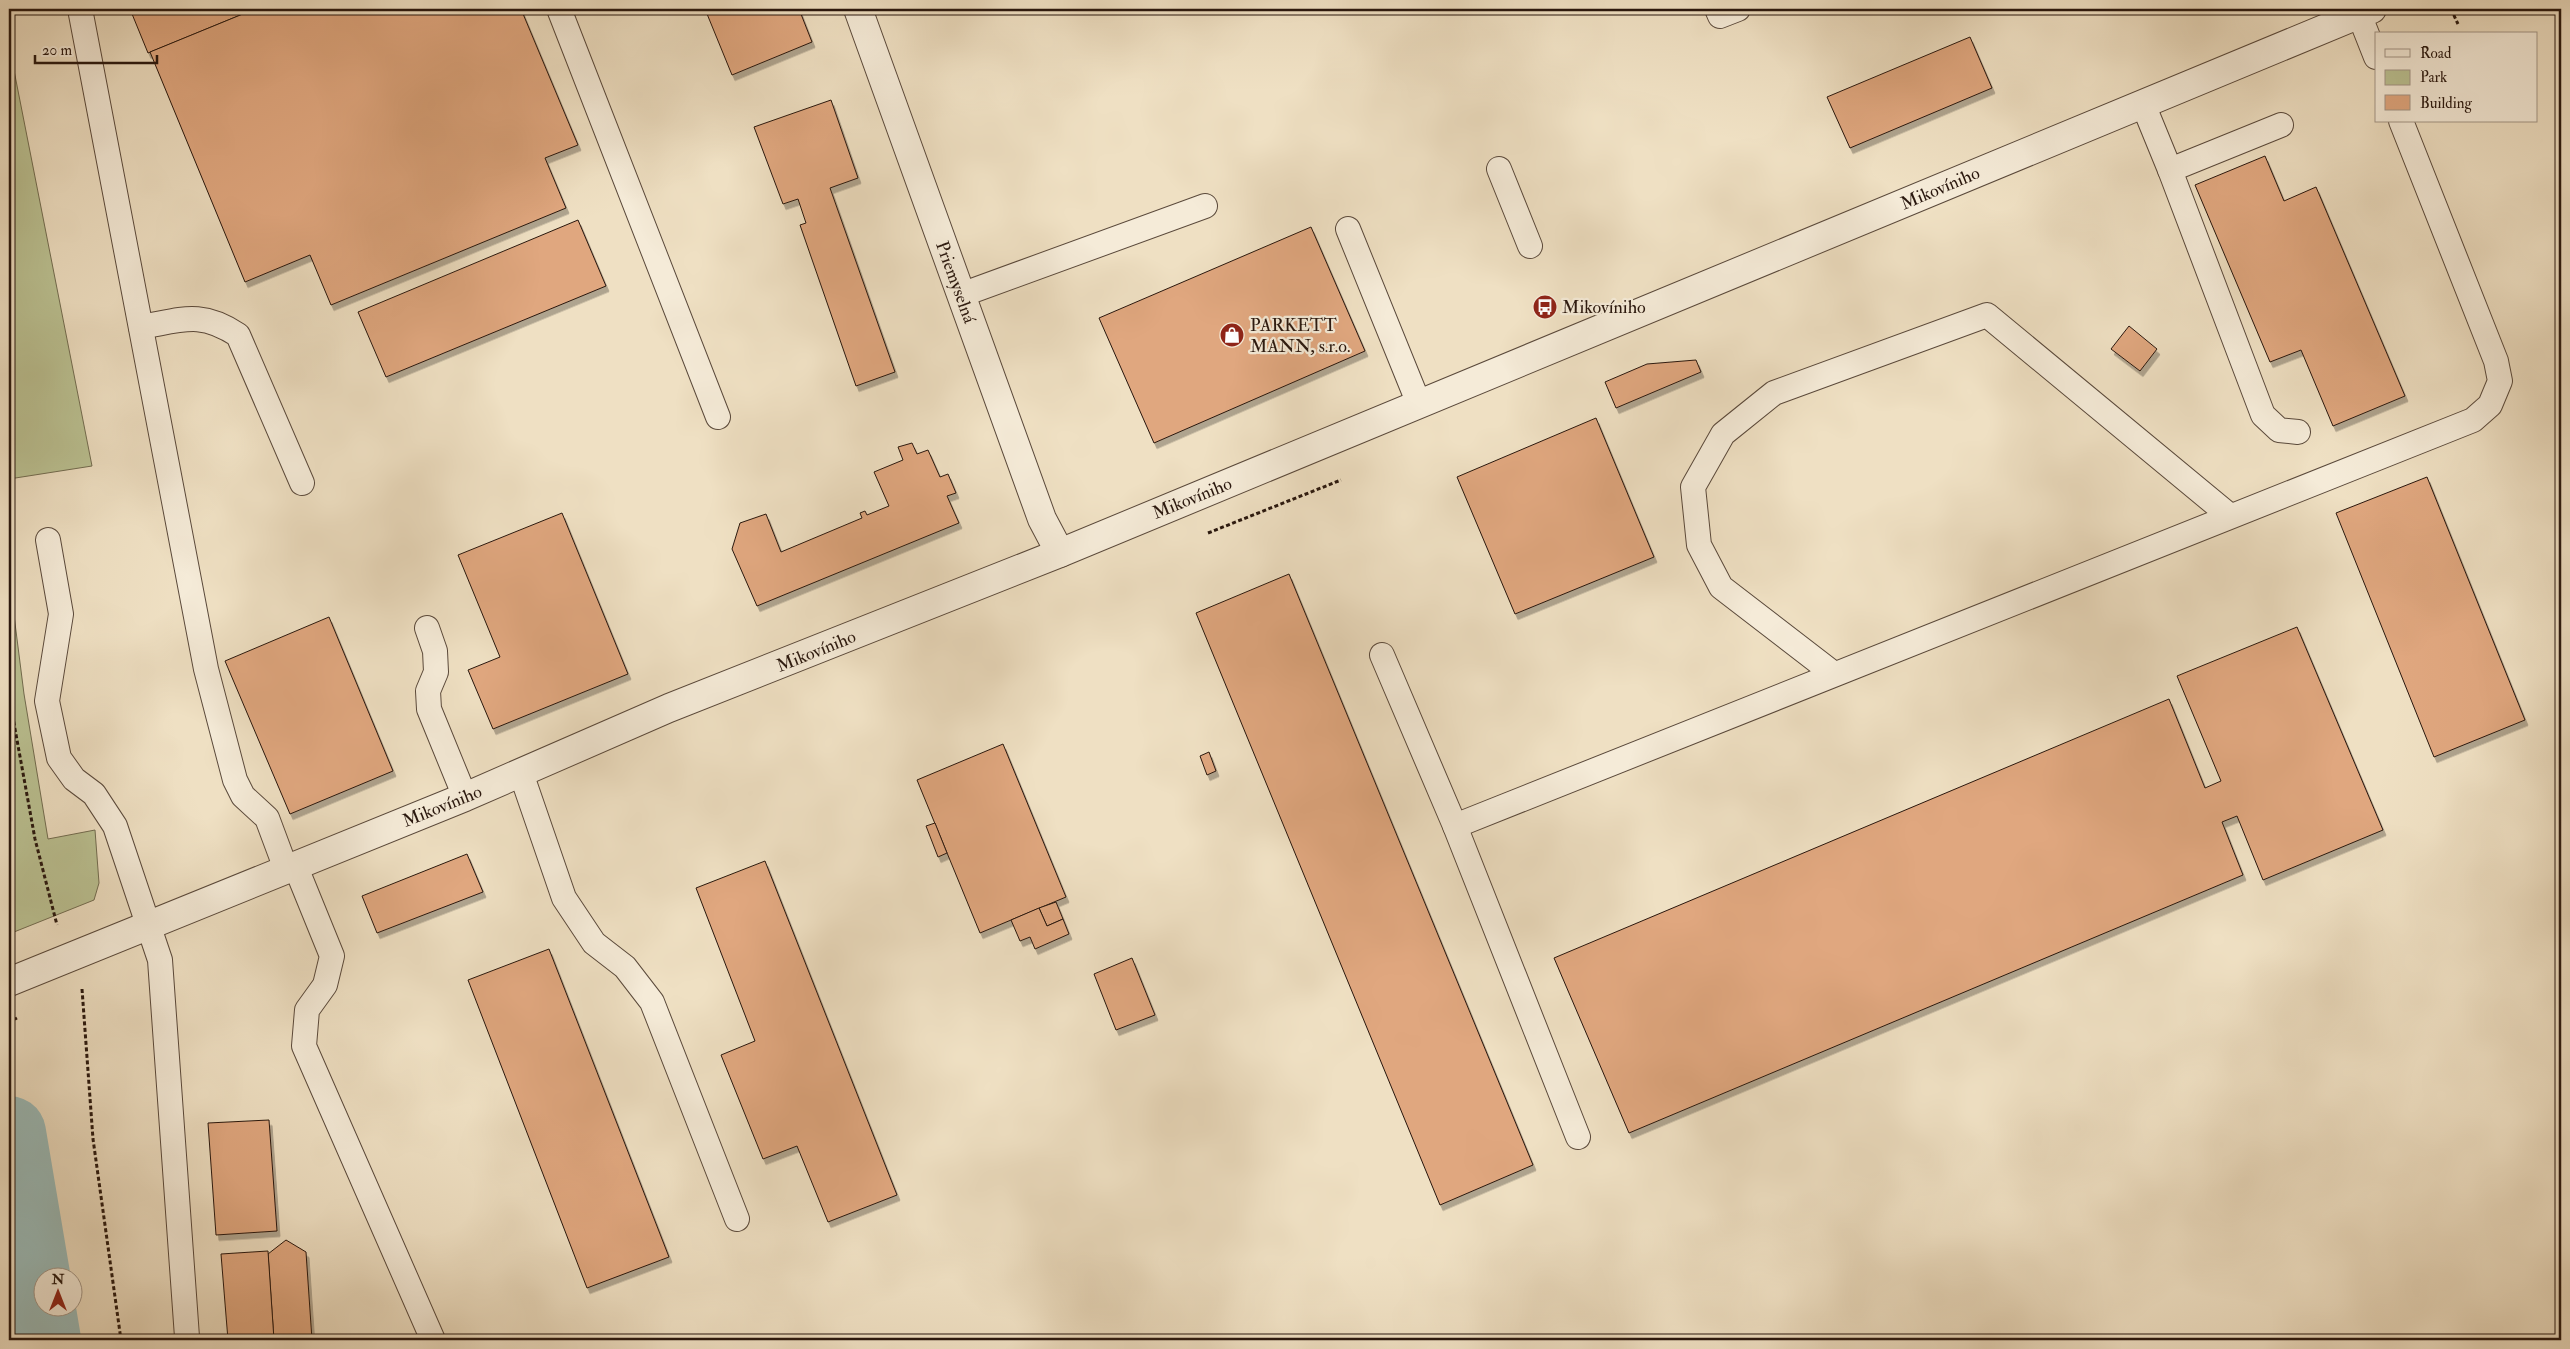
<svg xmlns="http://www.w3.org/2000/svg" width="2570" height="1349" viewBox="0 0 2570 1349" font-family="'IM FELL Double Pica',serif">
	<defs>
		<filter id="shadow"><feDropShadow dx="3" dy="5.5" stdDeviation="0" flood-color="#0004"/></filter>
	</defs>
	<rect width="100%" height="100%" fill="#efe0c3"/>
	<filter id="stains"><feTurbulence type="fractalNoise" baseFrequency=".004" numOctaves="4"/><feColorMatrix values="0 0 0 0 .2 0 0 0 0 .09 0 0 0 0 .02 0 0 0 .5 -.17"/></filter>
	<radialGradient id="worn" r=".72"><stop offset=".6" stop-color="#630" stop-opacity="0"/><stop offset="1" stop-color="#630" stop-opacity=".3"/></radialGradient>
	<!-- green -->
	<g fill="#bbc293" stroke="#726c50">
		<polygon points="9,45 92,466 9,479"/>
		<polygon points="9,576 24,694 48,839 95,830 99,883 94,900 9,934"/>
	</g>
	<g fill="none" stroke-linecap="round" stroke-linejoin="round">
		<!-- river -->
		<polyline stroke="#9bbcba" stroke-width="74" points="9,1133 44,1340"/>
	</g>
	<!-- building -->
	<g fill="#e0a77f" stroke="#29170e" filter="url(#shadow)">
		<polygon points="130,9 255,9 148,53"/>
		<polygon points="255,9 521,9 578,145 545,158 566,208 331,305 310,255 245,282 150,52"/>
		<polygon points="705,9 799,9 812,42 732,75"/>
		<polygon points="1970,37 1992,88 1850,148 1827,97"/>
		<polygon points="831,100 858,178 830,188 895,372 856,386 800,225 806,223 798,199 783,204 754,127"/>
		<polygon points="2265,156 2284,201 2316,187 2405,396 2333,426 2301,350 2270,362 2195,185"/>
		<polygon points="578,220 606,286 386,377 358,312"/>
		<polygon points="1311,227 1365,351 1154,443 1099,318"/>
		<polygon points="2129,326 2157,349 2140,371 2111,349"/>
		<polygon points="1696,360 1701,372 1616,408 1605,382 1647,364"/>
		<polygon points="1596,418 1654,557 1515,614 1457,477"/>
		<polygon points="912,443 917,454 928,450 940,477 948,474 956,493 947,496 959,523 757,606 732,549 740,523 766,514 781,552 862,518 860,513 865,511 867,515 889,506 874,472 903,460 898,447"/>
		<polygon points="2427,477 2525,720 2434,757 2336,513"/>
		<polygon points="562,513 628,674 493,729 468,670 500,657 458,555"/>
		<polygon points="1289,574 1533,1165 1440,1205 1196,613"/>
		<polygon points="329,617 393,771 290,814 225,661"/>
		<polygon points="2297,627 2383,830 2263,880 2237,816 2222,822 2243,875 1629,1133 1554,958 2169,699 2205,788 2221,781 2177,676"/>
		<polygon points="1003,744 1066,897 980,933 917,780"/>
		<polygon points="1209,752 1216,771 1207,775 1200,756"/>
		<polygon points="935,823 947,853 938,857 926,826"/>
		<polygon points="467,854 483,892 377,933 362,896"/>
		<polygon points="765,861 897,1195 828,1222 797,1146 763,1159 721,1055 755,1041 696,888"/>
		<polygon points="1056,902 1063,919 1047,926 1039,908"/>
		<polygon points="1039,908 1047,926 1063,919 1069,934 1035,949 1030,937 1020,941 1011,920"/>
		<polygon points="549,949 669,1257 587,1288 468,980"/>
		<polygon points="1132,958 1155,1015 1116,1030 1094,974"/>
		<polygon points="269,1120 277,1231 216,1235 208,1123"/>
		<polygon points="286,1240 306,1252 312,1340 274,1340 268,1254"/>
		<polygon points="268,1251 274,1340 228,1340 221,1254"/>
	</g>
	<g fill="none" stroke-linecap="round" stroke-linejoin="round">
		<defs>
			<g id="lane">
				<polyline points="80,9 206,669 235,780 243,796 267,818 286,869"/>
				<polyline points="559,9 718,417"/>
				<polyline points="1717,9 1720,16 1738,9"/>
				<polyline points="2359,14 2376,57"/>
				<polyline points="2143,104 2170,170 2281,125"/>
				<polyline points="1499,169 1530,246"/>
				<polyline points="2170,170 2263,415 2279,430 2298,432"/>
				<polyline points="1348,229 1419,404"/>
				<polyline points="961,295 1205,206"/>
				<path d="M141,327C182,320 200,310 238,335L302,483"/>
				<polyline points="48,540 61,614 47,701 59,758 74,779 94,794 115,826 160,960 187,1337"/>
				<polyline points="427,628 435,651 436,672 428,691 429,709 465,797"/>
				<polyline points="1382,655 1455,826 1578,1137"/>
				<polyline points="1834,674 1721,587 1699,545 1693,487 1723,434 1774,393 1987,315 2230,516"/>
				<polyline points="521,773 564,898 594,943 625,967 652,1002 737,1219"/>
				<polyline points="1455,826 2473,420 2490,405 2500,381 2496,361 2401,121"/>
				<polyline points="295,865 332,956 325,985 307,1010 304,1046 433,1340"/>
			</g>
			<g id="street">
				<polyline points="858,9 1042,519 1060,553"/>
				<polyline points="9,982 465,797 669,708 1060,553 2372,9"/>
			</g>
		</defs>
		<!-- lane casing -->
		<use href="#lane" stroke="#5a493b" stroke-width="26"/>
		<!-- street casing -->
		<use href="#street" stroke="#5a493b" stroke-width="30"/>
		<!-- path -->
		<g stroke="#29170e" stroke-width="3" stroke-dasharray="4 2.5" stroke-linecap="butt">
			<polyline points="2451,9 2458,24"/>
			<polyline points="1208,533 1341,480"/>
			<polyline points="9,696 35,839 57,925"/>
			<polyline points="82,989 93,1139 121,1340"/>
			<polyline points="9,1022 17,1018"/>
		</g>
		<!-- lane -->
		<use href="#lane" stroke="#f5ebd8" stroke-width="24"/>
		<!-- street -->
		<use href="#street" stroke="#f5ebd8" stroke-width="28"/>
	</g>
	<!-- icons -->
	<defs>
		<symbol id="bus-disc" viewBox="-11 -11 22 22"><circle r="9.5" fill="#8f2418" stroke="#f5ebd8"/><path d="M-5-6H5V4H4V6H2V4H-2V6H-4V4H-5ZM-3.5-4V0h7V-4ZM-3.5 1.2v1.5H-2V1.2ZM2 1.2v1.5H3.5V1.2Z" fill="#fff"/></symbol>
		<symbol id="shop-disc" viewBox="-11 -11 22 22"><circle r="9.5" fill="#8f2418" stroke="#f5ebd8"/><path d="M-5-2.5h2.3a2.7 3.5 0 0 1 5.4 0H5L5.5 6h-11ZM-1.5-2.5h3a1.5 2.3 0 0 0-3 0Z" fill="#fff"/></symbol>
	</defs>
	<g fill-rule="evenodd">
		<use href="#bus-disc" x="1531" y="293" width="28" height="28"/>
		<use href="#shop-disc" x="1218" y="321" width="28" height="28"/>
	</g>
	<g text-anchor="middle" stroke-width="4.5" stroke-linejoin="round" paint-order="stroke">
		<!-- street labels -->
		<g font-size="18" fill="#29170e" stroke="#f5ebd8">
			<text transform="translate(1940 188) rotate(-23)" y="6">Mikovíniho</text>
			<text transform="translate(956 282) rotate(70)" y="6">Priemyselná</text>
			<text transform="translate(1192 498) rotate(-22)" y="6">Mikovíniho</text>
			<text transform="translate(816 651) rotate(-22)" y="6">Mikovíniho</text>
			<text transform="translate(442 806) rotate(-22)" y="6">Mikovíniho</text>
		</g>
		<!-- poi labels -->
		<g font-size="18" fill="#29170e" stroke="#f5ebd8" text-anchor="start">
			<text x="1562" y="313">Mikovíniho</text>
			<text x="1250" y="331">PARKETT<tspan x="1250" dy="21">MANN, s.r.o.</tspan></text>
		</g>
	</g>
	<!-- margin -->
	<rect width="2570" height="1349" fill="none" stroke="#efe0c3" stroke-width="30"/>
	<rect x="10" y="10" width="2550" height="1329" fill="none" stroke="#29170e" stroke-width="2.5"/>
	<rect x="15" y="15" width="2540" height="1319" fill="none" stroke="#29170e"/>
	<!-- legend -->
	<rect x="2375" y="32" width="162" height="90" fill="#f5ebd8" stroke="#a39687"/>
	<rect x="2385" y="49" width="25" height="8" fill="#f5ebd8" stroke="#a39687"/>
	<text x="2420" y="58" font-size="15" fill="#29170e">Road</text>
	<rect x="2385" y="70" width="25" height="15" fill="#bbc293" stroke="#a39687"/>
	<text x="2420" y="82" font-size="15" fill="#29170e">Park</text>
	<rect x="2385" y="95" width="25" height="15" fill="#e0a77f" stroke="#a39687"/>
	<text x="2420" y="108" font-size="15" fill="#29170e">Building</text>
	<!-- north arrow -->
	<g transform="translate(58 1292)"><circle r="24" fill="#f5ebd8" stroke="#a39687"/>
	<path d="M0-4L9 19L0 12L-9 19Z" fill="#8f2418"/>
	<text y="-8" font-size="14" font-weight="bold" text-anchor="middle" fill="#29170e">N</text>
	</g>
	<!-- scale -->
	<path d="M35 55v8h122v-8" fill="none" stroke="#29170e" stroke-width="2.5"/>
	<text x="42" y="55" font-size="15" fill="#29170e" stroke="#f5ebd8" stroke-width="4" paint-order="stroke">20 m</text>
	<rect width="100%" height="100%" filter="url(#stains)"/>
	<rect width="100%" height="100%" fill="url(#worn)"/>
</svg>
